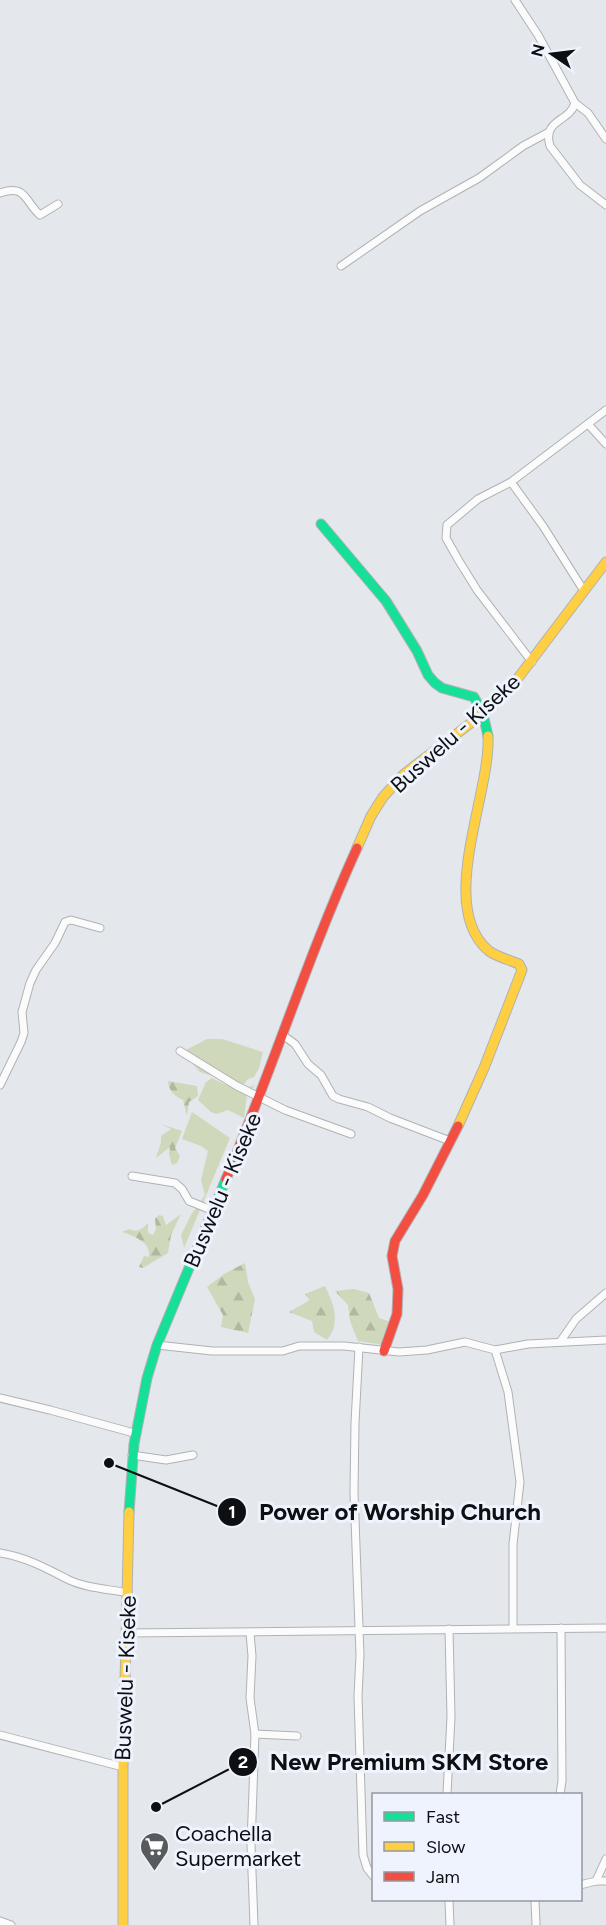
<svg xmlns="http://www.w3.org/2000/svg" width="606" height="1925" viewBox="0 0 606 1925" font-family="Figtree,sans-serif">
	<defs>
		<pattern id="forest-firs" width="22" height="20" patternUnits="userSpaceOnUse" patternTransform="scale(1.5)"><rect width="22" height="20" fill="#d0d8bb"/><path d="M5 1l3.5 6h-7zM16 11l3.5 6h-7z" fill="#b1b8a0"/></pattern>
	</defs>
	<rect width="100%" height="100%" fill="#e4e7ec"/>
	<!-- grass -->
	<g fill="#d0d8bb">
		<polygon points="207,1039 222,1039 263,1052 259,1068 254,1077 248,1079 243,1085 200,1072 193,1064 186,1050"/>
		<path d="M212,1078C227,1086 238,1092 255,1085L247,1095L244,1118L228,1110L217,1114L211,1112L198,1100L206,1082Z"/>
		<polygon points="192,1112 230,1138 184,1248 181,1235 191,1215 205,1195 201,1180 208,1151 201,1146 182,1139"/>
	</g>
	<!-- forest -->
	<g fill="url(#forest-firs)">
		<path d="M168,1081L197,1086L198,1096L189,1102L187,1116L183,1100C174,1096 169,1091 168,1081Z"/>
		<polygon points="161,1124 182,1131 175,1148 180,1156 177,1163 172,1165 169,1154 170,1147 156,1158 161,1142 161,1136 171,1129"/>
		<path d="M181,1214L171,1235L168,1253L143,1268L139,1267L144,1256L149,1257C151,1242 134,1236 122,1232L129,1229C138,1233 142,1229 148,1223V1233L153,1235L156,1229L155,1219L159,1215L163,1216L166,1225Z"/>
		<polygon points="245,1263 248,1282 255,1299 248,1333 221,1327 223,1315 207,1287 224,1274"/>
		<path d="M325,1286C334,1304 341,1323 327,1340L314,1332L312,1321L289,1312L310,1300L305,1294Z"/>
		<polygon points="354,1289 369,1293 379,1318 391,1322 384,1345 358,1341 350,1321 348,1305 335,1291"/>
	</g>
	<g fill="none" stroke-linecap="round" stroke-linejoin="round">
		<defs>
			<g id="street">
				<path d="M515,0L538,35L575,103C570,122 542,119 550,146L580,185L606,205"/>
				<polyline points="575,103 588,113 606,139"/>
				<path d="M0,193C27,184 24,201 40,215L58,204"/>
				<polyline points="341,266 420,211 479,178 523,146 549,132"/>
				<polyline points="588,424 606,444"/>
				<polyline points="511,482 543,526 584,591"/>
				<polyline points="532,662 477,590 459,561 446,538 447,525 478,499 511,482 606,410"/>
				<polyline points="284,1036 295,1044 308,1064 321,1075 333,1096 339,1099 368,1107 390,1118 450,1141"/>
				<polyline points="180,1051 237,1086 285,1110 351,1134"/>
				<polyline points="0,1085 21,1042 24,1033 22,1012 30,983 36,970 55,943 65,922 71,920 100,928"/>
				<polyline points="132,1176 175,1183 182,1189 189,1201 214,1211"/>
				<polyline points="560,1342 576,1319 606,1293"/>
				<polyline points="157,1345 212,1351 283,1351 299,1346 344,1346 399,1352 427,1350 465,1342 495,1350 528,1344 606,1340"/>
				<polyline points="359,1347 355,1423 354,1492 360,1655 358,1696 363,1855 367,1868 374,1877"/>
				<polyline points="495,1350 508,1392 520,1482 513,1544 513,1628"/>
				<polyline points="0,1398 50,1410 134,1433"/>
				<polyline points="132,1455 166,1460 193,1455"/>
				<path d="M0,1553C25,1557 44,1567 67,1579C85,1588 108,1589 128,1593"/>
				<polyline points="127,1633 606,1628"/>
				<polyline points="250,1633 252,1656 250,1698 255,1734 251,1845 254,1925"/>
				<polyline points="255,1734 297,1736"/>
				<polyline points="0,1735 123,1767"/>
				<polyline points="447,1794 451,1717 449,1629"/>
				<polyline points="560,1794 562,1781 561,1628"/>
				<polyline points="596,1881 606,1859"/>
				<polyline points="580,1885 596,1881 606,1881"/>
				<polyline points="449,1900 450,1925"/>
				<polyline points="535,1900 536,1925"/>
				<polyline points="0,1921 11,1925"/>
			</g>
			<g id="fast">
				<polyline points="321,524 386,601 417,651 428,675 435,683 442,688 474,697 483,714 488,736"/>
				<polyline points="129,1512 134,1444 147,1378 157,1345 226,1179"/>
			</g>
			<g id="slow">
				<polyline points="357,848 371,816 383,797 404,774 484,713 515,682 606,562"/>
				<path d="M458,1126L484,1068L522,970L519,964C510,960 497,957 489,951C436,907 491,794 488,736"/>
				<polyline points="123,1925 123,1767 129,1512"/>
			</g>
			<g id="jam">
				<path d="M226,1179C272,1070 308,956 357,848"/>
				<polyline points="384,1351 397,1314 398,1289 392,1256 395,1241 423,1195 458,1126"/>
			</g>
		</defs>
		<!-- street casing -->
		<use href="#street" stroke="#afb2b5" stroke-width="9"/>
		<!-- fast casing -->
		<use href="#fast" stroke="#afb2b5" stroke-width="11"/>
		<!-- slow casing -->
		<use href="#slow" stroke="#afb2b5" stroke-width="11"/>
		<!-- jam casing -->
		<use href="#jam" stroke="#afb2b5" stroke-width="11"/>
		<!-- street -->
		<use href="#street" stroke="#fbfbfc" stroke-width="7"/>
		<!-- fast -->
		<use href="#fast" stroke="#16e098" stroke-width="9"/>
		<!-- slow -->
		<use href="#slow" stroke="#ffcf43" stroke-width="9"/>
		<!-- jam -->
		<use href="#jam" stroke="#f24e42" stroke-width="9"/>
	</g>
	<!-- icons -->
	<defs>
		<symbol id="supermarket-pin" viewBox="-11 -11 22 30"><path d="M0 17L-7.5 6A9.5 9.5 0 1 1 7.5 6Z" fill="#585b5e" stroke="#eef3fd"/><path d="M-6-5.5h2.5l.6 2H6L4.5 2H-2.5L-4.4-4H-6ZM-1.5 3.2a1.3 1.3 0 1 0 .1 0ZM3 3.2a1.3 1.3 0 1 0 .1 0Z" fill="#fff"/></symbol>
	</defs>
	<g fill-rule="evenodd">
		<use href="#supermarket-pin" x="138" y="1830" width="33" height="45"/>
	</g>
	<g text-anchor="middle" stroke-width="6" stroke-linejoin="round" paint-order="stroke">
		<!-- street labels -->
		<g font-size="22" fill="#0d0f12" stroke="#eef3fd">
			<text transform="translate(455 733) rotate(-42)" y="8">Buswelu - Kiseke</text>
			<text transform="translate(222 1190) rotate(-67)" y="8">Buswelu - Kiseke</text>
			<text transform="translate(125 1678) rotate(-88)" y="8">Buswelu - Kiseke</text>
		</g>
		<!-- poi labels -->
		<g font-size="22" fill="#0d0f12" stroke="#eef3fd" text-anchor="start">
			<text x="175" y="1841">Coachella<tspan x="175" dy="25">Supermarket</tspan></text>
		</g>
	</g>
	<!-- callouts -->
	<path fill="none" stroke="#0d0f12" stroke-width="2" d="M109 1463L232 1512M156 1807L243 1762"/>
	<g fill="#0d0f12" stroke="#eef3fd" stroke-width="2">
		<circle cx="109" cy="1463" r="6"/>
		<circle cx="156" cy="1807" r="6"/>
		<circle cx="232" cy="1512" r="15"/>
		<circle cx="243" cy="1762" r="15"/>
	</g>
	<g font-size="18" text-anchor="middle" font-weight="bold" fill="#fff">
		<text x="232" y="1518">1</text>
		<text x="243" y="1768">2</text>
	</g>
	<g font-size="24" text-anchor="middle" font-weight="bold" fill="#0d0f12" stroke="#eef3fd" stroke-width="6" stroke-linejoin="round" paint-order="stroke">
		<text x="400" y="1520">Power of Worship Church</text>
		<text x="409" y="1770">New Premium SKM Store</text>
	</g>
	<!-- legend -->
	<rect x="372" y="1793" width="210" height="108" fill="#eef3fd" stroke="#94989f" stroke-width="1.5"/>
	<rect x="384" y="1812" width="30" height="9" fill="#16e098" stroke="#94989f" stroke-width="1.5"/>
	<text x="426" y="1823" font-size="18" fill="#0d0f12">Fast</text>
	<rect x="384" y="1842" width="30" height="9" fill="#ffcf43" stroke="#94989f" stroke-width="1.5"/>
	<text x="426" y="1853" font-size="18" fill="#0d0f12">Slow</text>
	<rect x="384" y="1872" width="30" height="9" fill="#f24e42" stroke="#94989f" stroke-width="1.5"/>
	<text x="426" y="1883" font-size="18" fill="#0d0f12">Jam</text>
	<!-- north arrow -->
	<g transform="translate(552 54) rotate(284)" stroke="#eef3fd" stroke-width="4.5" paint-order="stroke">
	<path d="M0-4.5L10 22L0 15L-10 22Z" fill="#0d0f12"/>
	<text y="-9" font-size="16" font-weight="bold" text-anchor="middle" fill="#0d0f12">N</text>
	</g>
</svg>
